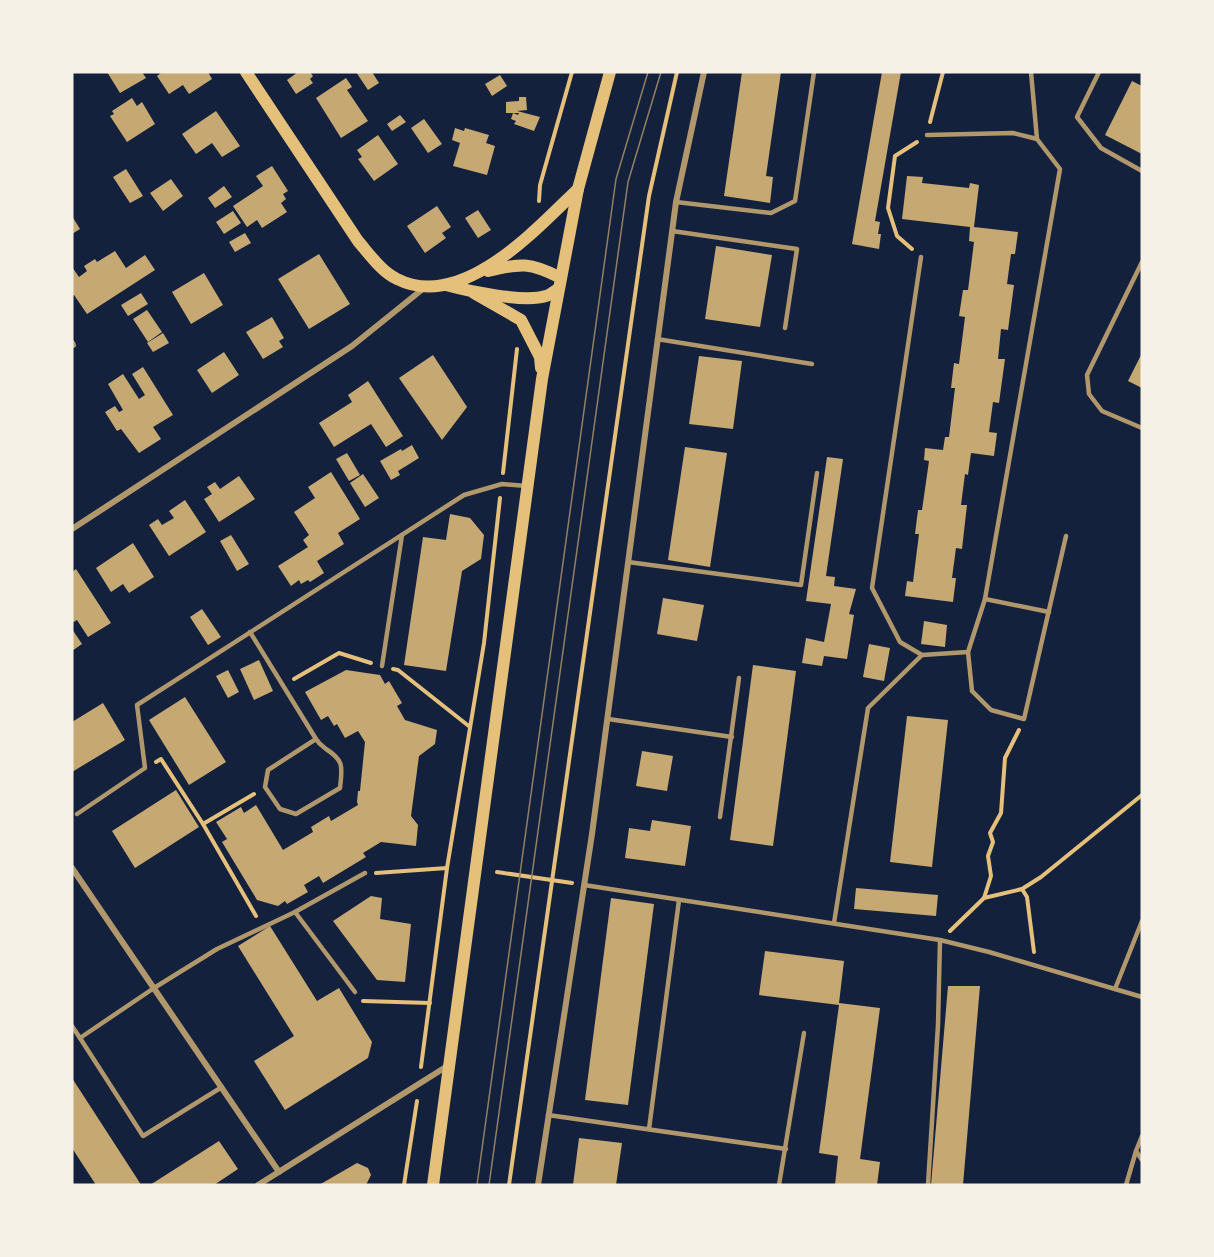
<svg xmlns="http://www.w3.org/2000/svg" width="1214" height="1257" viewBox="0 0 1214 1257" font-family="Helvetica,sans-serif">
	<rect width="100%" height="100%" fill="#14213d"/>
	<!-- building -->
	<g fill="#c6a872">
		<polygon points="107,72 142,72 146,78 120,93"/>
		<polygon points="162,72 208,72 212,79 189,94 183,85 169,94 157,76"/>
		<polygon points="298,72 310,72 313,76 310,79 313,83 296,94 287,80"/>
		<polygon points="356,72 372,72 379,83 368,90"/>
		<polygon points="742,72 781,72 766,176 773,177 770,203 724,196"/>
		<polygon points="882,72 901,72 875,221 880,222 878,234 881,234 879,249 852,244"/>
		<polygon points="500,75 507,86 492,96 485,84"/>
		<polygon points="346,78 352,87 347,90 368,121 341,138 316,98"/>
		<polygon points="1132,81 1142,86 1142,154 1105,135"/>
		<polygon points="519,97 526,97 527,110 517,111 540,117 534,131 514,124 516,121 511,119 513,113 518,115 519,113 506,113 506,102 519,101"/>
		<polygon points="132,98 137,106 142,102 155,124 127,142 110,116 114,114 112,111"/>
		<polygon points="216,111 240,146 222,157 212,143 196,154 182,134"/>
		<polygon points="400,115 406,122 392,131 387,124"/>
		<polygon points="424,119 442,144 428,153 411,128"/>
		<polygon points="455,128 464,131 465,128 489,135 486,143 495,146 487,175 453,166 460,143 452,140"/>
		<polygon points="378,135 398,164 374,181 358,159 362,157 357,150"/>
		<polygon points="272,166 288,191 283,194 286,199 281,203 287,212 262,228 257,220 247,227 233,206 263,186 256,176"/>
		<polygon points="126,169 143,196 130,203 113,177"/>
		<polygon points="907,176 923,177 922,183 969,188 970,183 979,185 974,227 1018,232 1015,254 1011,254 1007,284 1014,285 1008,330 1001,329 998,359 1005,359 999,403 993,402 989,432 997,433 994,456 971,453 968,475 965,474 961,505 967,505 962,549 956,548 952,578 956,578 953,602 905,596 907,581 913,582 919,534 915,534 918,510 922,510 929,461 924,460 925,448 943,450 945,437 949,437 955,388 951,388 954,363 959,364 965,317 959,316 963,290 968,290 974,242 969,241 970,227 902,219"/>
		<polygon points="171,179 183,196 163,211 150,193"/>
		<polygon points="224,186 232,197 215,208 208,198"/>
		<polygon points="437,206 451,227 442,233 446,238 425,253 407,226"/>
		<polygon points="478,210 491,230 478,238 465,218"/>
		<polygon points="233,211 241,223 224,234 216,222"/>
		<polygon points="72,216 80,229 72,234"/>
		<polygon points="245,233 251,243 235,252 229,242"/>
		<polygon points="716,246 772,255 760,327 705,319"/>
		<polygon points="115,251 126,268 145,255 155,270 87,314 74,295 72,296 72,267 79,277 87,271 84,266 95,259 97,262"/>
		<polygon points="319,254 350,304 309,329 278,279"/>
		<polygon points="204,273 223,305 191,324 172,292"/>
		<polygon points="141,293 148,304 128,316 121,305"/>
		<polygon points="147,310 162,332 148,342 133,319"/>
		<polygon points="272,317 284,338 279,341 283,347 263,359 246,332"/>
		<polygon points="163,333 169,343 153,352 147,343"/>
		<polygon points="224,352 239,375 212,393 197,370"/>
		<polygon points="1142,353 1142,388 1128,381"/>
		<polygon points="433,355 467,407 442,440 399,378"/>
		<polygon points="699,356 742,361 733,429 689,424"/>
		<polygon points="143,367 173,415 153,427 161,439 139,453 121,429 117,431 105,412 115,406 119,412 123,410 108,384 123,374 139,399 145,395 132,374"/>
		<polygon points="368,381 403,436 386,447 371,424 334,447 319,423 352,402 348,395"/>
		<polygon points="412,445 419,458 398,471 400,475 391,480 380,461 401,449 402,451"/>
		<polygon points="685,447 727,453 710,567 668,560"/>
		<polygon points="347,453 360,475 349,481 336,459"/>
		<polygon points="827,457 843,459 826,576 835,577 834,586 856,589 849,614 854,615 847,659 824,656 822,666 802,663 806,638 824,642 831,604 806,601"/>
		<polygon points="331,472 360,519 338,533 344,544 317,561 324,573 310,582 308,580 301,584 299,580 291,586 278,566 308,547 303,540 309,535 294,512 315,498 308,487"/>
		<polygon points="363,474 379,498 365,507 350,483"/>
		<polygon points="239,476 255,499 219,522 204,499 212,494 207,487 215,482 220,489"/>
		<polygon points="185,500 206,532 169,556 149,525 158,519 162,525 174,518 169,511"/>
		<polygon points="450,514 470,518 484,535 481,559 462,571 446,671 404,665 423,537 446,540"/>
		<polygon points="231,535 249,564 237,571 220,541"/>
		<polygon points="133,543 154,577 129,593 123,584 111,592 96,568"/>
		<polygon points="76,569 111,623 88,637 77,620 72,623 72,572"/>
		<polygon points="663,598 704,605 697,641 657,634"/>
		<polygon points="202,609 221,637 208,645 190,617"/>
		<polygon points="924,621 947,625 945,647 921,644"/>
		<polygon points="72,629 82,644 72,651"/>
		<polygon points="869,644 890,648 884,681 863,677"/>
		<polygon points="259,660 273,691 254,700 240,669"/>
		<polygon points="753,665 796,671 773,846 730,840"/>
		<polygon points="228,670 239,692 228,698 216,676"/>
		<polygon points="346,670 380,675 385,684 389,681 402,703 397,706 405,720 437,730 435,744 419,756 411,816 418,825 416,846 381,842 363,853 366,857 323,883 319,876 304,885 308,892 287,904 285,901 278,906 257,900 222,842 227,839 216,822 241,807 244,813 256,805 283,850 313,832 311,827 329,816 331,821 358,805 357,802 358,791 360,791 365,742 358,731 345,738 337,724 334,726 328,716 321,720 305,692"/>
		<polygon points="185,697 226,762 189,785 149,720"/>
		<polygon points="103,703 125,740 72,772 72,722"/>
		<polygon points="907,716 948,720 932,867 890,862"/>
		<polygon points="642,751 673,756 667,791 636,786"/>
		<polygon points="176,790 199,827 135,868 112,831"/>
		<polygon points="652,820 691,826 685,866 625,858 629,828 650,831"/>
		<polygon points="856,888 938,895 936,916 854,909"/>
		<polygon points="371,896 382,898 380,919 411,924 405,982 377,980 333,921"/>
		<polygon points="611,898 654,904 628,1105 585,1100"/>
		<polygon points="270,926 317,1001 339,988 372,1042 368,1058 285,1110 254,1061 294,1036 238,946"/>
		<polygon points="765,951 844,961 839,1003 880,1008 860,1159 880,1162 877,1185 835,1185 838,1156 819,1153 839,1005 759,995"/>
		<polygon points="948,986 980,986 963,1185 931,1185"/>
		<polygon points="72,1078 138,1180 141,1185 96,1185 72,1148"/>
		<polygon points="579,1138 622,1143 616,1185 573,1185"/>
		<polygon points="219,1141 238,1169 214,1185 150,1185"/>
		<polygon points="357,1163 368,1168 371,1175 366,1185 319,1185"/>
	</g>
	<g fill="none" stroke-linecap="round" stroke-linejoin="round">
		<!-- path -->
		<g stroke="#e5c07b" stroke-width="4">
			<polyline points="930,122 943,72"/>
			<polyline points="539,201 540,185 572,72"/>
			<polyline points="912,249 897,236 888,208 895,156 917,142"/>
			<polyline points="503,473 517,349"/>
			<polyline points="393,669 398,670 470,727"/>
			<polyline points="294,679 339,653 371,663"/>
			<polyline points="156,762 161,759 203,824"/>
			<polyline points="254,794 203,824 256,916"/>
			<polyline points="497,872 572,883"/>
			<polyline points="376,873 447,868"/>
			<polyline points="1022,889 1027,897 1034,952"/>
			<polyline points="984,898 991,876 988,856 993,842 990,833 1001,813 1005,758 1019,730"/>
			<polyline points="950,931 984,898 1022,889 1041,877 1142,795"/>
			<polyline points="363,1001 430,1003"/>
			<polyline points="421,1067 447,868 484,643 500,498"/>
			<polyline points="404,1185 417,1101"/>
			<polyline points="509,1185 649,196 677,72"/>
		</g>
		<!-- service -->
		<g stroke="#b1986c" stroke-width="4.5">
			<polyline points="1031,72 1037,139"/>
			<polyline points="1099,72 1077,117 1101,148 1142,171"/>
			<polyline points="676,202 771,213 795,201 814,72"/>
			<polyline points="672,231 797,249 785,328"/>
			<polyline points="921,257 872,588 900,642 922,655"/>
			<polyline points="1142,262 1087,375 1089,394 1102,411 1142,428"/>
			<polyline points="657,339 812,364"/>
			<polyline points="628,562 801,585 817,473"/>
			<polyline points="985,599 1049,612"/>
			<path d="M250,632L316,739C319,744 322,746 326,749C345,761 342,768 340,788L296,814L280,809L265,787L268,770L316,739"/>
			<polyline points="968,652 972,691 991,710 1024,719 1066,536"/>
			<polyline points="382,666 402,535"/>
			<polyline points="608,719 732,737"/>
			<polyline points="77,814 145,768 137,705 464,495 502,484 527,486"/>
			<polyline points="720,817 739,678"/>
			<polyline points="584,885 940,940 989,952 1142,997"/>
			<polyline points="295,912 355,992"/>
			<polyline points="834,923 868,708 922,655 968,652 985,599 1060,169 1037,139 1013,133 927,135"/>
			<polyline points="1115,989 1142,921"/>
			<polyline points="72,1026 80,1038"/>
			<polyline points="222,1087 143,1136 80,1038 154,988 217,949 295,912 365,873"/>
			<polyline points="548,1115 786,1149"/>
			<polyline points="649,1129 679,900"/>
			<polyline points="1142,1136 1136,1151 1142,1160"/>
			<polyline points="779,1185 804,1033"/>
			<polyline points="928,1185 938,1025 940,940"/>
			<polyline points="1126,1185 1136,1151"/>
		</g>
		<!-- minor -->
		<g stroke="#b1986c" stroke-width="6">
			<polyline points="72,343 73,345"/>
			<polyline points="72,529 352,346 424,288"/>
			<polyline points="72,868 279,1172"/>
			<polyline points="258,1185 449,1065"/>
			<polyline points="538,1185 592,834 676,202 704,72"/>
		</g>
		<!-- secondary -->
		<g stroke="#e5c07b" stroke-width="12">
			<path d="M246,72L358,241C370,255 381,271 397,279C462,312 536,229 578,189"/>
			<path d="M488,271C521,263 530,262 561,278"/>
			<path d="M446,285C468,291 524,303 546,296C550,295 555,291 558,289"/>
			<polyline points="474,293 521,320 540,357 541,368"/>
			<polyline points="433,1185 542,379 578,189 610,72"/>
		</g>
		<!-- tram -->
		<g stroke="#918062" stroke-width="1.5">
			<polyline points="477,1185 616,179 648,72"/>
			<polyline points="489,1185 628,182 661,72"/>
		</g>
	</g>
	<!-- border -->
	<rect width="1214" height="1257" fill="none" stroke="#f6f1e7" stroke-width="147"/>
</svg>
